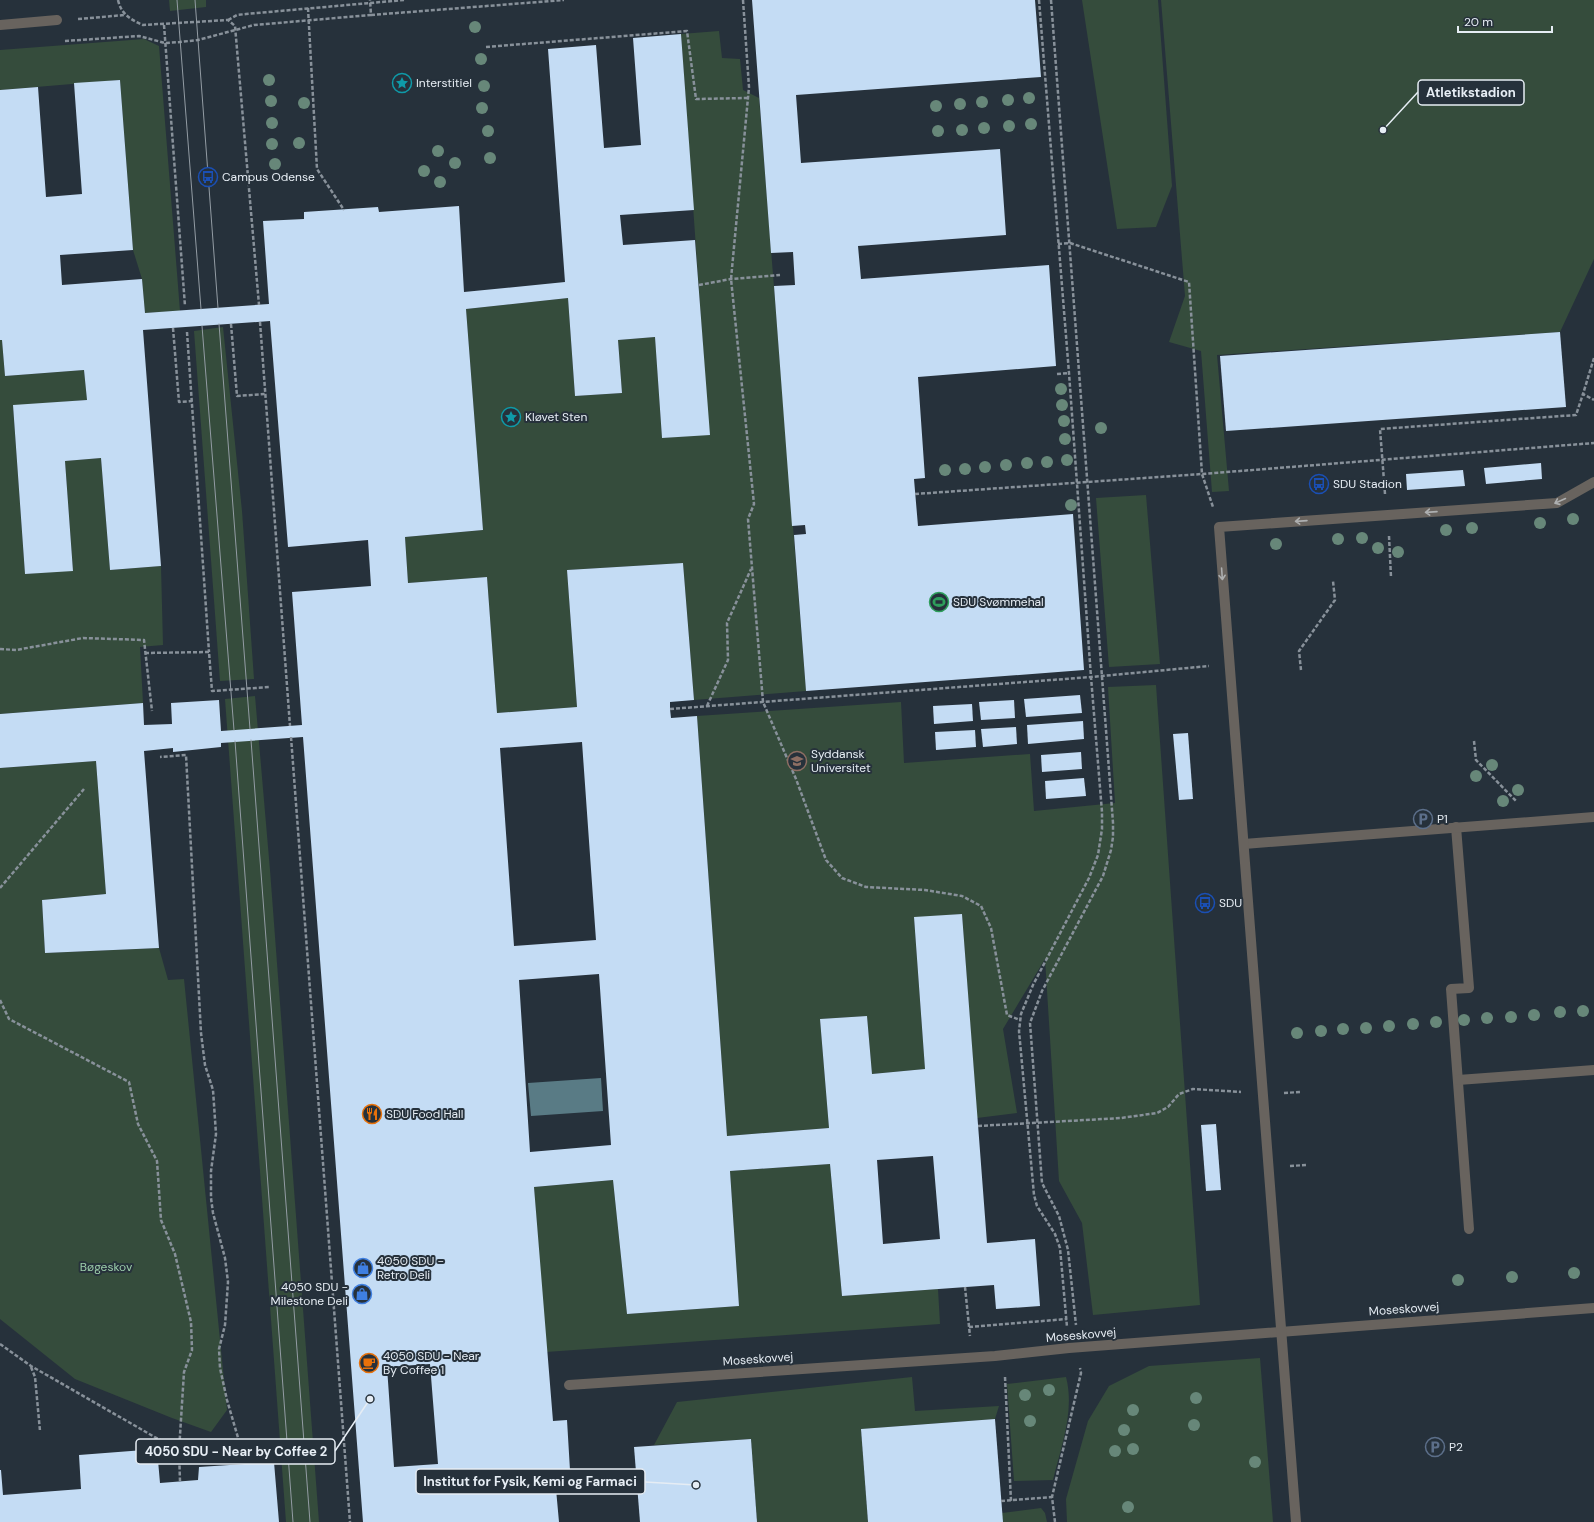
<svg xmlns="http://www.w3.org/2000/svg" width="1594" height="1522" viewBox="0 0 1594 1522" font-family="'DM Sans',sans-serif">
	<rect width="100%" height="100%" fill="#26313b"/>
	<!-- green -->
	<g fill="#354c3c">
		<polygon points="169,0 206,0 206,7 170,11"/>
		<polygon points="1082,0 1158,0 1172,186 1156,227 1117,229"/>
		<polygon points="1161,0 1594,0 1594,259 1560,332 1217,355 1229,491 1212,492 1201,351 1169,342 1185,296"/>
		<polygon points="719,31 722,58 740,59 743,90 759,98 806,691 694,700 683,563 567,570 577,707 497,713 487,577 408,583 405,537 483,530 466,309 568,298 575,396 622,393 618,340 655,337 662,438 709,434 681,34"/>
		<polygon points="144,39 159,46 180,311 145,313 142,279 133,250 120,80 0,90 0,50"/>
		<polygon points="223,327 242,511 254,679 220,681 194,331"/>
		<polygon points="0,340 2,340 5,376 84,370 87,400 13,406 25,574 73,570 65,461 101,458 110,570 161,566 163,645 140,647 143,703 0,714"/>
		<polygon points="1146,495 1160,664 1109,667 1096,498"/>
		<polygon points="1156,685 1200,1305 1093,1315 1082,1223 1059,1181 1045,959 1003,1029 1017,1113 977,1118 962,914 914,918 925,1069 872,1074 867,1016 820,1019 829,1128 727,1136 697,716 901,702 904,763 1030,754 1034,811 1115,803 1108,687"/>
		<polygon points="255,696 270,870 319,1522 286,1522 225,699"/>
		<polygon points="96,761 106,894 42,900 45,953 159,948 168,980 184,979 227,1410 211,1432 172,1418 75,1379 0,1319 0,768"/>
		<polygon points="830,1164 842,1296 938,1289 940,1324 546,1352 534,1187 613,1180 627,1314 739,1306 730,1171"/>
		<polygon points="1260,1358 1273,1522 1067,1522 1066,1499 1088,1421 1109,1386 1149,1366"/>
		<polygon points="912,1377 915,1411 999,1406 995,1419 861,1429 868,1522 757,1522 751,1439 654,1445 677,1402"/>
		<path d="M1066,1377C1075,1411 1061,1447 1053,1480L1014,1481L1007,1384Z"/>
		<polygon points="1041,1508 1045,1513 1047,1522 1003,1522 1002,1513"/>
	</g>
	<!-- water -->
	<polygon fill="#597b85" points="601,1078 603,1111 531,1116 528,1083"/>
	<!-- building -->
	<g fill="#c4dcf4" fill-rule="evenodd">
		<polygon points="752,0 1035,0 1041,77 796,95 801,163 1000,149 1006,235 858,246 861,279 1049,265 1056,366 918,377 925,478 914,479 918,526 1073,514 1084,670 806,691 794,535 806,534 805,525 792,526 774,286 795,285 793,252 771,253"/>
		<path d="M681,34L694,210L620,215L623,245L695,240L710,435L662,438L655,337L618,340L622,393L575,396L568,298L466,309L483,530L405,537L408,583L487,577L497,713L577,707L567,570L683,563L694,700L670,702V709L671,718L697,716L727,1136L829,1128L820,1019L867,1016L872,1074L925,1069L914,917L962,914L987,1243L1035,1239L1040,1306L996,1309L994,1285L842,1296L830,1164L730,1171L739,1306L627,1314L613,1180L534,1187L553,1421L567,1420L571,1487L556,1489L559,1522H363L303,737L221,743V747L173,752V748L144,751L159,948L45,953L42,900L106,894L96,761L0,768V714L143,703L144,725L172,724L171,703L219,700L221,731L302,725L292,592L371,586L368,540L288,547L270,321L143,330L161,566L110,570L101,458L65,461L73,571L25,574L13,405L87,400L84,370L5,376L2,340H0V90L38,87L46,197L82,194L74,83L120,80L133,250L60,255L62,285L142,279L145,313L269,304L263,221L304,219V212L378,207L379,212L459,206L464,292L565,282L548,49L596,45L604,148L641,145L633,38ZM582,742L596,940L514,946L500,748ZM599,974L611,1145L530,1152L519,980ZM933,1156L940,1239L883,1244L877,1160ZM430,1364L438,1464L394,1467L387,1367Z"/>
		<polygon points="1560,332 1566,407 1226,431 1220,356"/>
		<polygon points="1541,463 1542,479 1486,484 1484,468"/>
		<polygon points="1463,470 1465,486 1407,490 1406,474"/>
		<polygon points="1080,695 1082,713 1026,717 1024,699"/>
		<polygon points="1014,700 1015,718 981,720 979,702"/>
		<polygon points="972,704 973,721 934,724 933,706"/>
		<polygon points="1083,721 1084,739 1028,744 1027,725"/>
		<polygon points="1016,727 1017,744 983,747 981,729"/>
		<polygon points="975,730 976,747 936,750 935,732"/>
		<polygon points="1188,733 1193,799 1179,800 1173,734"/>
		<polygon points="1081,752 1082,769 1042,772 1041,755"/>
		<polygon points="1084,778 1086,796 1046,799 1045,781"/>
		<polygon points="1216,1124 1221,1190 1206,1191 1201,1125"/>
		<polygon points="995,1419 1003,1522 868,1522 861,1429"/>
		<polygon points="751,1439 757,1522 640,1522 634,1447"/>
		<polygon points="157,1449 160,1483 198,1480 199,1467 274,1462 279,1522 0,1522 0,1470 1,1470 3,1495 81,1489 79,1455"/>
	</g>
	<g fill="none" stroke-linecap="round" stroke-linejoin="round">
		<!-- path -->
		<g stroke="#88919a" stroke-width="2.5" stroke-dasharray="4 2" stroke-linecap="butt">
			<path d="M118,0C121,14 131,20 143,25L228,20L235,26L259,305"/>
			<polyline points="743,0 749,87 731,279 754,504 748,519 763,702 796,779 826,860 842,878 866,887 925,890 962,896 981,906 991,928 1007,1015 1020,1020"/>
			<polyline points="1039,0 1069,373 1091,677 1102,812 1102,829 1098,855 1089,878 1033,985 1021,1014 1019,1031 1034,1195 1037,1206 1055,1234 1060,1248 1067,1327"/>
			<polyline points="1051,0 1113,823 1113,837 1111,850 1103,876 1042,991 1030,1023 1042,1183 1059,1216 1068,1250 1076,1325"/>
			<polyline points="308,8 317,169 344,210"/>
			<polyline points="371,15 564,0"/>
			<polyline points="78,19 125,15"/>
			<polyline points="228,20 237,15 246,14 404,0"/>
			<polyline points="164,25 185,306"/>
			<polyline points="65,41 139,36 165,43 180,42 198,40 254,25 371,15 370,0"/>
			<polyline points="486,47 687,31 696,99 748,98"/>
			<polyline points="1058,244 1070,243 1189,282 1202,474 1213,507"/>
			<polyline points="699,285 731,279 780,275"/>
			<polyline points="260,322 290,726"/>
			<polyline points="231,324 237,396 265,394"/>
			<polyline points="173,328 179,402 192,401"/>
			<polyline points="187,332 209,652"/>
			<polyline points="1594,358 1583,394 1594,400"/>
			<polyline points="1057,374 1069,373"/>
			<polyline points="915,494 1202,474 1594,443"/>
			<polyline points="1385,494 1380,429 1576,415 1583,394"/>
			<polyline points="1389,536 1391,577"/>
			<polyline points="0,649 16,650 83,638 144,640 152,711"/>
			<polyline points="145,653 209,652 212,691 270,687"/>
			<polyline points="1301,670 1299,651 1335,600 1333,581"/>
			<polyline points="707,706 728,660 727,623 751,569"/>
			<polyline points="670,709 1091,677 1209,666"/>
			<polyline points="291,737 350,1522"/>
			<polyline points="1474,741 1476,760 1516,801"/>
			<polyline points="0,888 84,789"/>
			<polyline points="0,1000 9,1019 129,1082 138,1124 157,1161 161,1220 175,1254 191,1322 192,1350 184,1372 179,1451 180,1481"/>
			<polyline points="1284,1093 1300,1092"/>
			<polyline points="978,1126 1121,1118 1157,1113 1168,1107 1179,1094 1193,1089 1241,1092"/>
			<polyline points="1290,1166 1306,1165"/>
			<polyline points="965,1287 970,1336"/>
			<polyline points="969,1327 1067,1319"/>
			<polyline points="0,1344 31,1366 179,1451 241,1448 227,1400 220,1368 219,1349 225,1325 228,1282 225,1258 213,1213 211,1198 211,1171 216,1134 213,1090 205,1065 201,1033 186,755 160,757"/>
			<polyline points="31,1367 35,1377 40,1431"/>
			<polyline points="1005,1377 1011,1501"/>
			<polyline points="1001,1501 1052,1497"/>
			<polyline points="1055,1522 1052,1497 1081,1373 1080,1368"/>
		</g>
		<!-- lane -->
		<g stroke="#68635e" stroke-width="10">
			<polyline points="0,25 57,20"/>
			<polyline points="1456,827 1469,988 1451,989 1469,1229"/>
			<polyline points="1244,844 1594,817"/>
			<polyline points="1458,1080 1594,1070"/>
			<polyline points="569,1385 995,1356 1069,1348 1594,1308"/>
			<polyline points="1296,1522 1219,527 1557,503 1594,482"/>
		</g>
		<!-- tram -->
		<g stroke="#939ca4" stroke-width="1">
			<polyline points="177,0 201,309"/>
			<polyline points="195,0 218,308"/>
			<polyline points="219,324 250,729"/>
			<polyline points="202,326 234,730"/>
			<polyline points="251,740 310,1522"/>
			<polyline points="235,741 293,1522"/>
		</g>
	</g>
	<!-- trees -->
	<g fill="#678779">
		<circle cx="475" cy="27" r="6"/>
		<circle cx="481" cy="59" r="6"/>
		<circle cx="269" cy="80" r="6"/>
		<circle cx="484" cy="86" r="6"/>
		<circle cx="1029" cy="98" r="6"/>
		<circle cx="1008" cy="100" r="6"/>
		<circle cx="271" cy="101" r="6"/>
		<circle cx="982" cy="102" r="6"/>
		<circle cx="304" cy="103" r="6"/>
		<circle cx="960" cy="104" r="6"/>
		<circle cx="936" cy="106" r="6"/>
		<circle cx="482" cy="108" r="6"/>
		<circle cx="272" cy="123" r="6"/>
		<circle cx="1031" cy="124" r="6"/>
		<circle cx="1009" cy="126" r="6"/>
		<circle cx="984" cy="128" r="6"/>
		<circle cx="962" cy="130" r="6"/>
		<circle cx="488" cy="131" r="6"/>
		<circle cx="938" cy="131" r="6"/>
		<circle cx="299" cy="143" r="6"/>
		<circle cx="272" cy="144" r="6"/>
		<circle cx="438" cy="151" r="6"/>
		<circle cx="490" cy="158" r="6"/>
		<circle cx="455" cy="163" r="6"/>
		<circle cx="275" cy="164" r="6"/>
		<circle cx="424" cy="171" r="6"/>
		<circle cx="440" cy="182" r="6"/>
		<circle cx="1061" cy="389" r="6"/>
		<circle cx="1062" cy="405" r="6"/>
		<circle cx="1064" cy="421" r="6"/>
		<circle cx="1101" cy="428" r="6"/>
		<circle cx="1065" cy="439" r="6"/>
		<circle cx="1067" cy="460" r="6"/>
		<circle cx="1047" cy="462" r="6"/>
		<circle cx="1027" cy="463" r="6"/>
		<circle cx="1006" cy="465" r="6"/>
		<circle cx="985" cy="467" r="6"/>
		<circle cx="965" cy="469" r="6"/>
		<circle cx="945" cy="470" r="6"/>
		<circle cx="1071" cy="505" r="6"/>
		<circle cx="1573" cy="519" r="6"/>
		<circle cx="1540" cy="523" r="6"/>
		<circle cx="1472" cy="528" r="6"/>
		<circle cx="1446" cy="530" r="6"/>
		<circle cx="1362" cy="538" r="6"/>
		<circle cx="1338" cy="539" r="6"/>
		<circle cx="1276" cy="544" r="6"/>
		<circle cx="1378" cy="548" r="6"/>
		<circle cx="1398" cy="552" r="6"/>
		<circle cx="1492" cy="765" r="6"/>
		<circle cx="1476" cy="776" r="6"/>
		<circle cx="1518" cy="790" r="6"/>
		<circle cx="1503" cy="801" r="6"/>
		<circle cx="1583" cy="1011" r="6"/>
		<circle cx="1560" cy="1012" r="6"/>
		<circle cx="1534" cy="1015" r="6"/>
		<circle cx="1511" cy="1017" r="6"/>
		<circle cx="1487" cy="1018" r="6"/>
		<circle cx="1464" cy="1020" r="6"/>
		<circle cx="1436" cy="1022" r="6"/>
		<circle cx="1413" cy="1024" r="6"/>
		<circle cx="1389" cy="1026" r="6"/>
		<circle cx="1366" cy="1028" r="6"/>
		<circle cx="1343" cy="1029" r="6"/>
		<circle cx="1321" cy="1031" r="6"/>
		<circle cx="1297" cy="1033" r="6"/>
		<circle cx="1574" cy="1273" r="6"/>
		<circle cx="1512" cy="1277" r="6"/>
		<circle cx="1458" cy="1280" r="6"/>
		<circle cx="1049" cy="1390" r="6"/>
		<circle cx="1025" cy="1395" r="6"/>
		<circle cx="1196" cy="1398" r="6"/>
		<circle cx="1133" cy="1410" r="6"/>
		<circle cx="1030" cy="1421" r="6"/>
		<circle cx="1194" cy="1425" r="6"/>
		<circle cx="1124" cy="1430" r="6"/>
		<circle cx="1133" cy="1449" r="6"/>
		<circle cx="1115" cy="1451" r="6"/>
		<circle cx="1255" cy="1462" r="6"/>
		<circle cx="1128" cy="1507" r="6"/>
	</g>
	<!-- one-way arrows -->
	<defs><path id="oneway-shaft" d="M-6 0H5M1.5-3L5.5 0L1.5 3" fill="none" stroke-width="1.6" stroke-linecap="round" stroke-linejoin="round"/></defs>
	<g stroke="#adafb0">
		<use href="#oneway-shaft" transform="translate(1560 501) rotate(156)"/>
		<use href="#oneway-shaft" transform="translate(1431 512) rotate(176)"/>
		<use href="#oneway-shaft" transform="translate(1301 521) rotate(176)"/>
		<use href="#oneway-shaft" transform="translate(1222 574) rotate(86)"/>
	</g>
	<!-- icons -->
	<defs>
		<symbol id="sight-ring" viewBox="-11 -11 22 22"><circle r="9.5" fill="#26313b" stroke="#0f9aa8" stroke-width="1.5"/><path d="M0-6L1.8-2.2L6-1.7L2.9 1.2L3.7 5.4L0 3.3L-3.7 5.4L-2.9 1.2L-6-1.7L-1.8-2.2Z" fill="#0f9aa8"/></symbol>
		<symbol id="bus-ring" viewBox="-11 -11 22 22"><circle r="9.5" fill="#26313b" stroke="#1a4fb4" stroke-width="1.5"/><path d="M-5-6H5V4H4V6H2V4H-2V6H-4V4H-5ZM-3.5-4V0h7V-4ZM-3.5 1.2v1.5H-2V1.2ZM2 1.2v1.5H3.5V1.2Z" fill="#1a4fb4"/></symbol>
		<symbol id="stadium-ring" viewBox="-11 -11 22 22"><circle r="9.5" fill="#26313b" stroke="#2e9e5b" stroke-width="1.5"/><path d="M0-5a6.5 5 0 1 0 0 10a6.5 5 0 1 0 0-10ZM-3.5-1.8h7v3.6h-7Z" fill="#2e9e5b"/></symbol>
		<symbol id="university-ring" viewBox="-11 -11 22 22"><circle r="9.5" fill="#26313b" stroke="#8d6e63" stroke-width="1.5"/><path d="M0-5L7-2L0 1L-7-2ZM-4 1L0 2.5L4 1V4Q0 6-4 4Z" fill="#8d6e63"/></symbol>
		<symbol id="parking-ring" viewBox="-11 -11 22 22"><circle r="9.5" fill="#26313b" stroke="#5c6f8a" stroke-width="1.5"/><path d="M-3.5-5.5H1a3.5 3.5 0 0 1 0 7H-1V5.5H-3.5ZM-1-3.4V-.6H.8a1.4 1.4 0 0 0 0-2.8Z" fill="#5c6f8a"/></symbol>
		<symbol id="restaurant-ring" viewBox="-11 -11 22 22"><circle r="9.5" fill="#26313b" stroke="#e8710a" stroke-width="1.5"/><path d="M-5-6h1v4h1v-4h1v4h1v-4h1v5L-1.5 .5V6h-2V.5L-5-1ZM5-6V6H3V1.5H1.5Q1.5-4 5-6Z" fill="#e8710a"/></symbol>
		<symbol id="shop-ring" viewBox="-11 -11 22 22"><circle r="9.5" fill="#26313b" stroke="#3f7fe0" stroke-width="1.5"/><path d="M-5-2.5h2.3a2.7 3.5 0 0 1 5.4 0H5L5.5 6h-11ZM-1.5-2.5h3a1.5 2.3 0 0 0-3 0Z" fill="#3f7fe0"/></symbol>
		<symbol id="cafe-ring" viewBox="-11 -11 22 22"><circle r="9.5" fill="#26313b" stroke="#e8710a" stroke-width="1.5"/><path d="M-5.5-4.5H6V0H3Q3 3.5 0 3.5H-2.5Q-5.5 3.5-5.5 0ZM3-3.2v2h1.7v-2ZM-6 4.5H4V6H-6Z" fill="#e8710a"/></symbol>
	</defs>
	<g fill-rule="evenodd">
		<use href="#sight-ring" x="391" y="72" width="22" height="22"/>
		<use href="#bus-ring" x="197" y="166" width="22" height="22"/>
		<use href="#sight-ring" x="500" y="406" width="22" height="22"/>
		<use href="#bus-ring" x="1308" y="473" width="22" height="22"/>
		<use href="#stadium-ring" x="928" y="591" width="22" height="22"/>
		<use href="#university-ring" x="786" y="750" width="22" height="22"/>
		<use href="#parking-ring" x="1412" y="808" width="22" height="22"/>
		<use href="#bus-ring" x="1194" y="892" width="22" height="22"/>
		<use href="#restaurant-ring" x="361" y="1103" width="22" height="22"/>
		<use href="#shop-ring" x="352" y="1257" width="22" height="22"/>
		<use href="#shop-ring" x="351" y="1283" width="22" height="22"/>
		<use href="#cafe-ring" x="358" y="1352" width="22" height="22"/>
		<use href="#parking-ring" x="1424" y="1436" width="22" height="22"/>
	</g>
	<g text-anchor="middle" stroke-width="4" stroke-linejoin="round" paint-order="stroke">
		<!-- poi labels -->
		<g font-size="12" fill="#e6edf4" stroke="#26313b" text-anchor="start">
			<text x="416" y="87">Interstitiel</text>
			<text x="222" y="181">Campus Odense</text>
			<text x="525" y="421">Kløvet Sten</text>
			<text x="1333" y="488">SDU Stadion</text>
			<text x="953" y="606">SDU Svømmehal</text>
			<text x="811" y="758">Syddansk<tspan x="811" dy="14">Universitet</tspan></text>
			<text x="1437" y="823">P1</text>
			<text x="1219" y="907">SDU</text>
			<text x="386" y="1118">SDU Food Hall</text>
			<text x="377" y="1265">4050 SDU -<tspan x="377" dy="14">Retro Deli</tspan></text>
			<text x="348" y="1291" text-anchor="end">4050 SDU -<tspan x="348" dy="14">Milestone Deli</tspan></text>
			<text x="383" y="1360">4050 SDU - Near<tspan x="383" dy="14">By Coffee 1</tspan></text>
			<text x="1449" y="1451">P2</text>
		</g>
		<!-- park labels -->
		<g font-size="12" fill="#9dceab" stroke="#26313b">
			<text x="106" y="1271">Bøgeskov</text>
		</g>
		<!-- street labels -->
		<g font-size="12" fill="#e6edf4" stroke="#26313b">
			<text transform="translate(1404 1309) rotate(-4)" y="4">Moseskovvej</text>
			<text transform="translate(1081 1335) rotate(-5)" y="4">Moseskovvej</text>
			<text transform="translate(758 1359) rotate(-4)" y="4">Moseskovvej</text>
		</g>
	</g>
	<!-- callouts -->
	<path fill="none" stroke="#e6edf4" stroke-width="1.5" d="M1383 130L1418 92M370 1399L335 1451M696 1485L645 1482"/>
	<g fill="#e6edf4" stroke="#26313b" stroke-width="1.5">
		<circle cx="1383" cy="130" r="4"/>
		<circle cx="370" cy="1399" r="4"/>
		<circle cx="696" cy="1485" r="4"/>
	</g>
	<g fill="#26313b" stroke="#e6edf4" stroke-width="1.5">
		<rect x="1418" y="80" width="106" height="25" rx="4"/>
		<rect x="136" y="1439" width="199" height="25" rx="4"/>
		<rect x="416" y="1469" width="229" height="25" rx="4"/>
	</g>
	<g font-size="13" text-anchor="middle" font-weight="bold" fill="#e6edf4">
		<text x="1471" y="97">Atletikstadion</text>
		<text x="236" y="1456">4050 SDU - Near by Coffee 2</text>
		<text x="530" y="1486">Institut for Fysik, Kemi og Farmaci</text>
	</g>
	<!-- scale -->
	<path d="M1458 26v6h94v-6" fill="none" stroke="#e6edf4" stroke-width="2"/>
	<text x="1464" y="26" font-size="12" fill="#e6edf4" stroke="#26313b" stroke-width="3" paint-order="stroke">20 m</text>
</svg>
